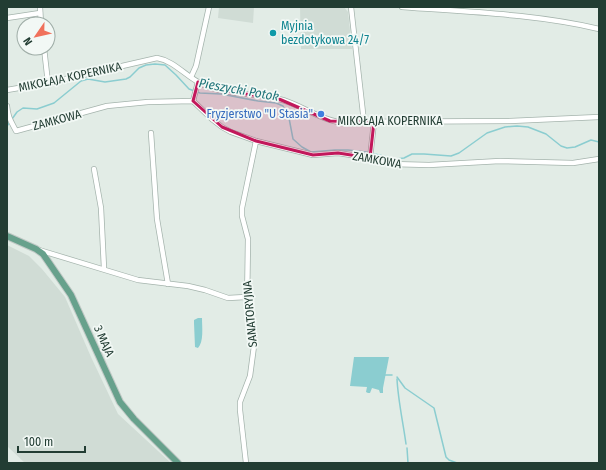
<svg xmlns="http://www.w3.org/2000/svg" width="606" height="470" viewBox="0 0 606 470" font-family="'Fira Sans Condensed',sans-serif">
	<rect width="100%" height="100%" fill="#e2ece6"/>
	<!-- built -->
	<g fill="#d0dcd5">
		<polygon points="219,7 254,7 253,23 218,18"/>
		<polygon points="300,7 344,7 348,12 352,49 301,49"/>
		<polygon points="7,245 29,256 42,269 65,297 91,357 118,414 171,463 25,463 7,446"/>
	</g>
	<!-- water -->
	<g fill="#8bcdd0">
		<path d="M198,318H202C202,327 204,342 198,348L195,347L194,323V320Z"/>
		<polygon points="354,357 389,357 383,388 383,393 380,393 379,390 372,388 370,393 368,393 366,392 367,387 350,386"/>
	</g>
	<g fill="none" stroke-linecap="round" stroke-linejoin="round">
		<!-- stream -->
		<g stroke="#8bcdd0" stroke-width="1.5">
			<polyline points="12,119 17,112 23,108 37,109 54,103 81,81 88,79 105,82 126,79 130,77 139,68 146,65 155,64 165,65 176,75 189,89 200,93 221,94 258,101 276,103 283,106 289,118 293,139 302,147 311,152 335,150 348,150 366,152 396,159 404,158 412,154 424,154 451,156 459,153 487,133 505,127 517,126 528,127 546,134 561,146 567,148 575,147 591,140 599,142"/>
			<polyline points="7,126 10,122"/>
			<polyline points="385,375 392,375"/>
			<polyline points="397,377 405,388 434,408 446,457 449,460 457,463"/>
			<path d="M397,379C398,400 403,422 406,444"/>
			<polyline points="407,448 408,463"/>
		</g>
		<defs>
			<g id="minor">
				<polyline points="40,7 41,24"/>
				<polyline points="351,7 364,122"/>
				<path d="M402,7C468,12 535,14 599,29"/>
				<polyline points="7,18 40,13"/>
				<polyline points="44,48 48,83"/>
				<polyline points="191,77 196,66 209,7"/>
				<path d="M7,90L48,83L157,58C175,61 187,78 204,85C228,95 254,93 279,99C300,104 316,118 338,122L510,121L599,117"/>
				<polyline points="193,101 198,82"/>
				<path d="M7,106C8,118 11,121 16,131L107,106L148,102L193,101L213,120L222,127L231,132L256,141L313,155L338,153L370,158L391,164L429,165L500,161L573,163L599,159"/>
				<polyline points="151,133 157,219 168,284"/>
				<polyline points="370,158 374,122"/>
				<polyline points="94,169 101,208 104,268"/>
				<polyline points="39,250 138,280 188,286 205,290 228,298 246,297"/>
				<polyline points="246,463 240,410 240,402 250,376 254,346 253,330 247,306 248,239 242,216 242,208 256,141"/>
			</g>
			<polyline id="major" points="7,236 36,249 43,254 71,295 120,402 134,419 178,463"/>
		</defs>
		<!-- minor casing -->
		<use href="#minor" stroke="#a5b4ad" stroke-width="6"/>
		<!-- major casing -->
		<use href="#major" stroke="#c1c9c6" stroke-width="8"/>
		<!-- minor -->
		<use href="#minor" stroke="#fff" stroke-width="4.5"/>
		<!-- major -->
		<use href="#major" stroke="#67a18c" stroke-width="6"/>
	</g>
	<!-- marked area -->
	<path fill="#c2185b" fill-opacity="0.2" stroke="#c2185b" stroke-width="3" stroke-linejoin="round" d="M198,82L220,90L279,99L330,121L374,122L370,158L338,153L313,155L256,141L222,127L193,101Z"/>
	<!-- markers -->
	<circle fill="#0f9aa8" stroke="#f2f8f5" stroke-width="1.5" cx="273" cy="33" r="4"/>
	<circle fill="#3f7fe0" stroke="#f2f8f5" stroke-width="1.5" cx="321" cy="114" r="4"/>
	<g text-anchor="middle" stroke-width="3.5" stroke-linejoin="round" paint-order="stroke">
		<!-- culture labels -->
		<g font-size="12" fill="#0d838f" stroke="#f2f8f5" text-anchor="start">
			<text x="281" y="30">Myjnia<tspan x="281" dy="14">bezdotykowa 24/7</tspan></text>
		</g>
		<!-- street labels -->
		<g font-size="12" fill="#223d33" stroke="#f2f8f5">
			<text transform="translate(70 77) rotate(-12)" y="4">MIKOŁAJA KOPERNIKA</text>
			<text transform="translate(57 120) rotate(-15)" y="4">ZAMKOWA</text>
			<text x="390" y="125">MIKOŁAJA KOPERNIKA</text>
			<text transform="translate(377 160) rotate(10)" y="4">ZAMKOWA</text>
			<text transform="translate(250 314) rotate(-95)" y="4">SANATORYJNA</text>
			<text transform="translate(104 341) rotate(66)" y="4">3 MAJA</text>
		</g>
		<!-- shop labels -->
		<g font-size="12" fill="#366cbe" stroke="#f2f8f5" text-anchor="end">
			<text x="313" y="118">Fryzjerstwo "U Stasia"</text>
		</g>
		<!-- water labels -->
		<g font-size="13" font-style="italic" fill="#1d7278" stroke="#f2f8f5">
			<text transform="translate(239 89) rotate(10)" y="5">Pieszycki Potok</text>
		</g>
	</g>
	<!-- border -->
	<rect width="606" height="470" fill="none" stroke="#223d33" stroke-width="16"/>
	<!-- north arrow -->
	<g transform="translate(36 36) rotate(236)"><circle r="19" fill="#f2f8f5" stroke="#9fada7"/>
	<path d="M0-3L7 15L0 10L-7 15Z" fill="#f0715c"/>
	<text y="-6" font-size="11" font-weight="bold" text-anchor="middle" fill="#223d33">N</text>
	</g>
	<!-- scale -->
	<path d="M18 446v6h67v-6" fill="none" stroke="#223d33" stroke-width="2"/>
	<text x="24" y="446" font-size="12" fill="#223d33" stroke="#f2f8f5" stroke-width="3" paint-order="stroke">100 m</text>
</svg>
